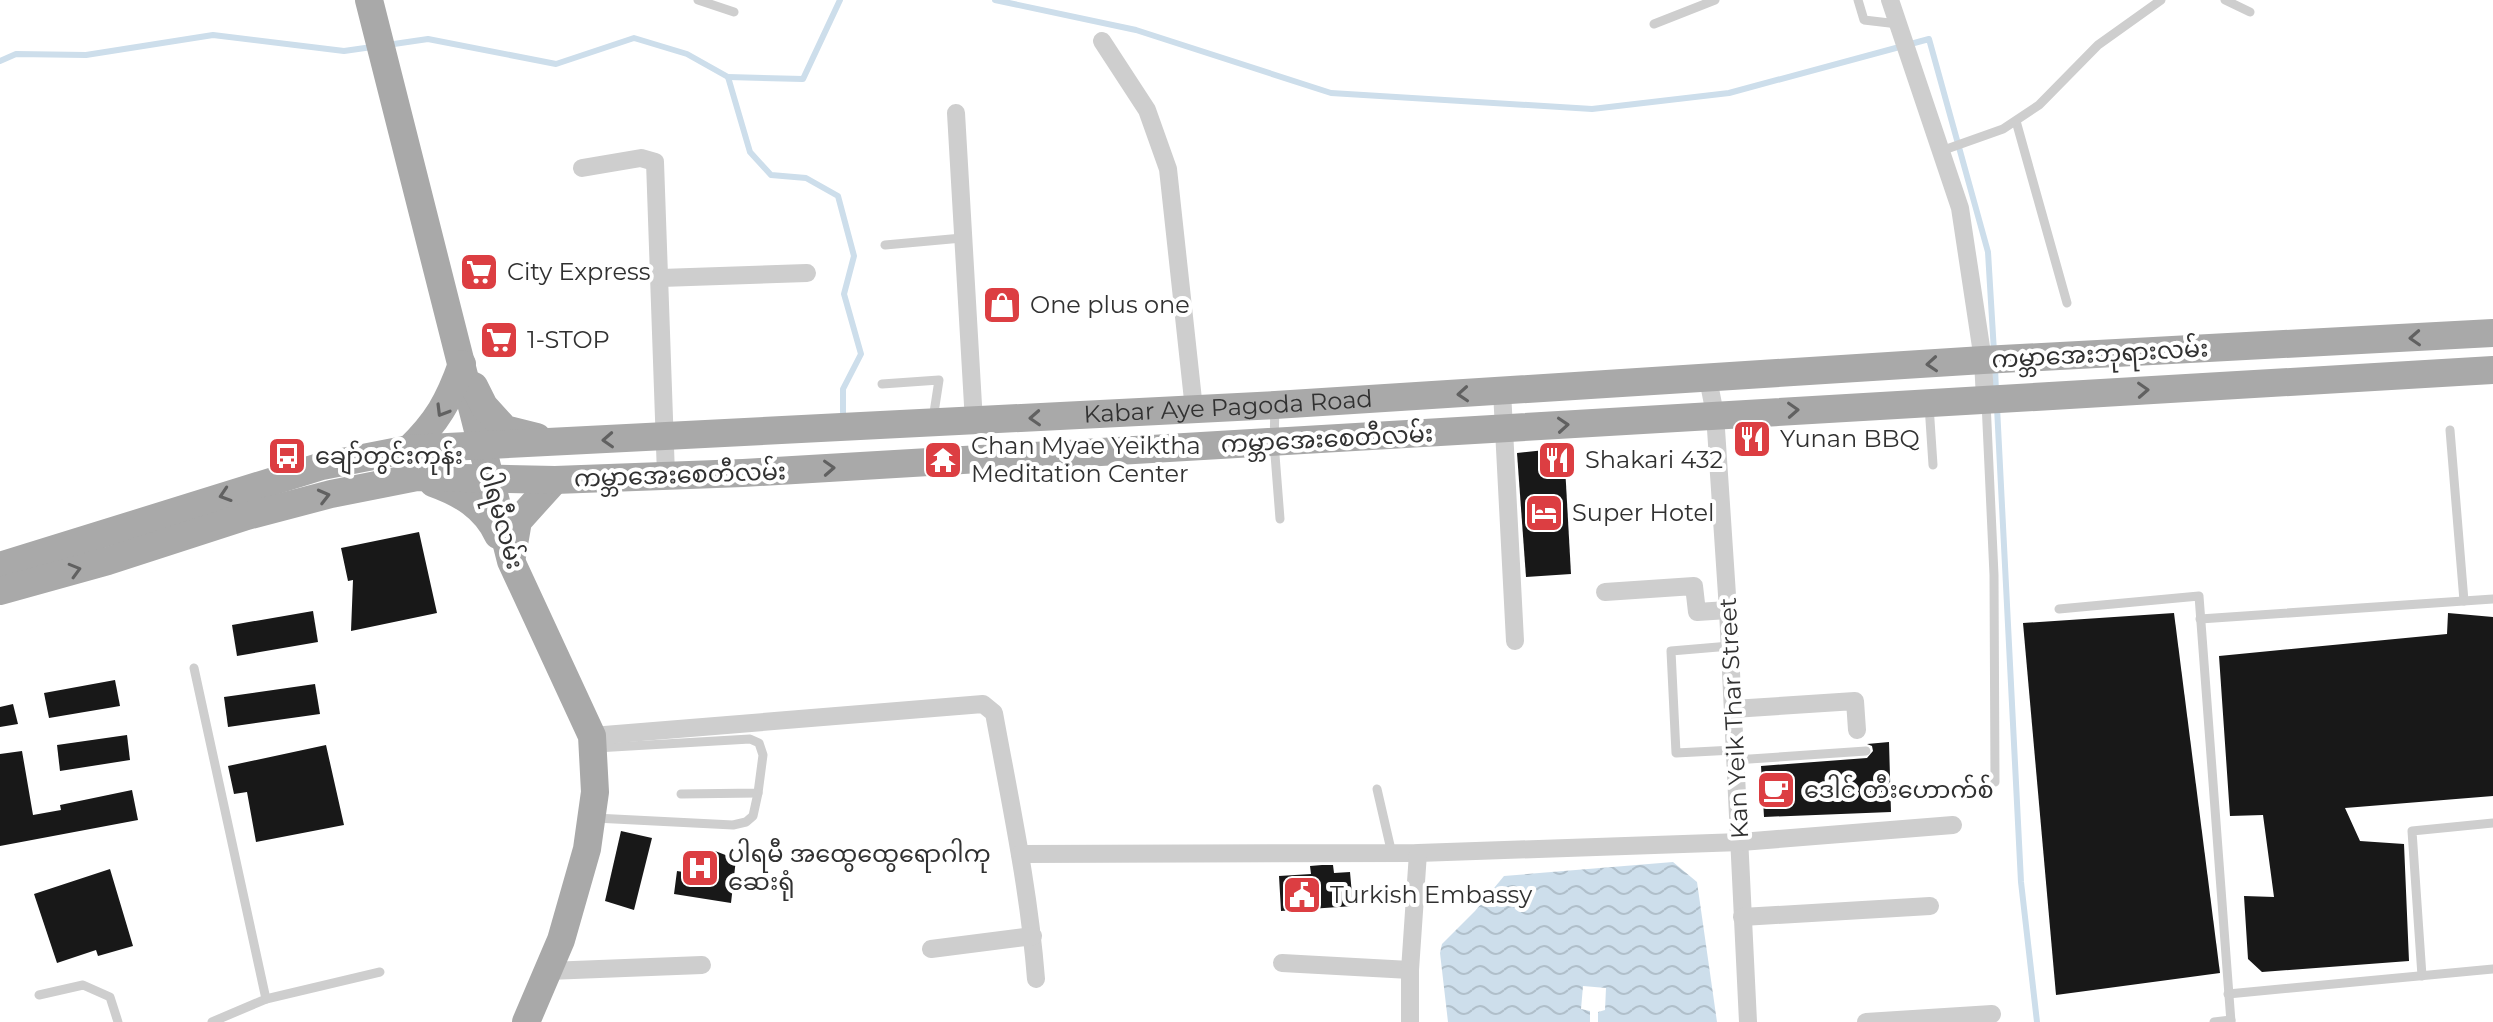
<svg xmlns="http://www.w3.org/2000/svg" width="2493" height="1022" viewBox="0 0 2493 1022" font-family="Montserrat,'Noto Sans Myanmar',sans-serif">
	<defs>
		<pattern id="water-waves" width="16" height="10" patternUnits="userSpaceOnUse" patternTransform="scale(2)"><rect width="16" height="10" fill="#cddeeb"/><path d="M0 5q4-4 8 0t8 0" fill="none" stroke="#b0bfca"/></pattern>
	</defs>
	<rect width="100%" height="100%" fill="#fff"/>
	<!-- water -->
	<polygon fill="url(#water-waves)" points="1673,862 1697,882 1717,1022 1598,1022 1598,1012 1605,1010 1606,988 1583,986 1581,1009 1590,1011 1590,1022 1448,1022 1440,953 1442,944 1475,911 1504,876"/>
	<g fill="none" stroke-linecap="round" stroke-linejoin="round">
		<!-- stream -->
		<g stroke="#cddeeb" stroke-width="6">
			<polyline points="995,0 1136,30 1331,93 1592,109 1729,93 1929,39 1988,252 1994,352"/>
			<polyline points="387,45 428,39 556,64 634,38 687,54 728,77 750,152 771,175 806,178 838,196 854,256 844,294 861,354 843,389 843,419"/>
			<polyline points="0,61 16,54 86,55 213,35 344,51 372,47"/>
			<polyline points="728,77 803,79 840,0"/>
			<polyline points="1995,367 1996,392"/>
			<polyline points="1997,407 2021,882 2037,1022"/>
		</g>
	</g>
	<!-- building -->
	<g fill="#181818">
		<polygon points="1564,448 1571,574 1526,577 1517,453"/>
		<polygon points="419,532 437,613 351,631 353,580 348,581 341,548"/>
		<polygon points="313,611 318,642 237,656 232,625"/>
		<polygon points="2174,613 2220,973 2056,995 2023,623"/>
		<polygon points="2448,613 2493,617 2493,796 2345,808 2360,841 2404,844 2409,961 2262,972 2248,959 2244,896 2274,897 2263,815 2230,816 2219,656 2447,634"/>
		<polygon points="115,680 120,706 49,718 44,693"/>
		<polygon points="315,684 320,714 228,727 224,697"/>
		<polygon points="13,704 18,724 0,727 0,707"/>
		<polygon points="127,735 130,760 60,771 57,745"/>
		<polygon points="1889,742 1891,812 1764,817 1761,766 1867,758 1873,751 1872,746 1867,744"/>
		<polygon points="326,745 344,825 256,842 247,792 234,794 228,766"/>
		<polygon points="22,751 33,815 61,810 60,805 132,790 138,820 0,846 0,754"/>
		<polygon points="621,831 652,838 634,910 605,901"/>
		<polygon points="715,851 736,859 731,903 674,894 677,871 709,876"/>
		<polygon points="1322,865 1333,865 1334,873 1350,872 1353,906 1281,911 1279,876 1311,874 1310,866"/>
		<polygon points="110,869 133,946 98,956 96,950 57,963 34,894"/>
	</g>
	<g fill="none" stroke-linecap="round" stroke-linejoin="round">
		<!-- lane -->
		<g stroke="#cecece" stroke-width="9">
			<polyline points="698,0 734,12"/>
			<polyline points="1858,0 1864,20 1898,24"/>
			<polyline points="2225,0 2250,12"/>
			<polyline points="1654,24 1715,0"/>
			<polyline points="2016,121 2067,303"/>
			<polyline points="1941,151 2003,129 2039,105 2098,45 2161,0"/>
			<polyline points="885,245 962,238"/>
			<polyline points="882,384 939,380 933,419"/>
			<polyline points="1986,402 1994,575 1995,782"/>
			<polyline points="1929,405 1933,465"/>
			<polyline points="1275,407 1274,442 1280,519"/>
			<polyline points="2450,430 2464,601"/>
			<polyline points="2059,609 2199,596 2231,1022"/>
			<polyline points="2200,619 2493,599"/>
			<polyline points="1730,646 1671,651 1676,753 1734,750"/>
			<polyline points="194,668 266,999 212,1022"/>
			<polyline points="596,748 750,739 759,743 763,755 758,793 681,794"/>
			<polyline points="1735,760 1866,751"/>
			<polyline points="1377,789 1392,854"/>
			<polyline points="595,818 733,825 746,822 753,816 758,793"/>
			<polyline points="2422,976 2412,831 2493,823"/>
			<polyline points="2228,994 2493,969"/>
			<polyline points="39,995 83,985 110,997 118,1022"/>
			<polyline points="266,999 380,972"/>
			<polyline points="2214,1022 2231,1020"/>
		</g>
		<!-- street -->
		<g stroke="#cecece" stroke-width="18">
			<polyline points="1890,0 1960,208 1983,360 1985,399"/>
			<polyline points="1102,41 1147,110 1168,169 1194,409"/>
			<polyline points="956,113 974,422"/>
			<polyline points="582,168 641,158 655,162 666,475"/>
			<polyline points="661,278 807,273"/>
			<polyline points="1708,379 1715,414 1728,610 1748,1022"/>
			<polyline points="1502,391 1515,641"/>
			<polyline points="1605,592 1694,586 1697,612 1728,610"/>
			<polyline points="1733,709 1855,701 1857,730"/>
			<path d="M592,736L983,704L994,713C1010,801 1029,889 1036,979"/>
			<polyline points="1020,854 1418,853 1741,842 1953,825"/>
			<polyline points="1742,917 1930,906"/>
			<polyline points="931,949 1033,936"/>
			<polyline points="1282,963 1410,970"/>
			<polyline points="548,971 702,965"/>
			<polyline points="1410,1022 1410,970 1418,853"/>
			<polyline points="1866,1022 1992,1014"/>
		</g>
		<!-- primary -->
		<g stroke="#a9a9a9" stroke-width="28">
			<polyline points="369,0 511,561 592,736 595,792 587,849 561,940 526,1022"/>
			<polyline points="474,386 484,406 505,429 537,437"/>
			<path d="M409,449C437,422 449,401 462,364"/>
			<path d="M433,483C461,493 485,507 498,535"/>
			<polyline points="512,556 518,521 555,480"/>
			<path id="s1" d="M0,566L322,466L409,449L1275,405L1983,360L2493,333"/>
			<polyline points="0,591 108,561 247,516 331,494 417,477 555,480 743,473 2493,370"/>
		</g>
	</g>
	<!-- one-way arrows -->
	<defs><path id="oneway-chevron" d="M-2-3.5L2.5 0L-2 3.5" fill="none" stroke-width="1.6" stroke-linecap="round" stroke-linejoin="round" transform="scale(2)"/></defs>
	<g stroke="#616161">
		<use href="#oneway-chevron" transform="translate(2415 338) rotate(177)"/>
		<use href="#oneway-chevron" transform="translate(1932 364) rotate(176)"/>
		<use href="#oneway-chevron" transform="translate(2143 390) rotate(-3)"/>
		<use href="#oneway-chevron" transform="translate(1463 394) rotate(176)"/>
		<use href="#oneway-chevron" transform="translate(1793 410) rotate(-3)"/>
		<use href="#oneway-chevron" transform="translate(442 411) rotate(121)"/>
		<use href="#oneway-chevron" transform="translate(1035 418) rotate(177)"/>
		<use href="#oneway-chevron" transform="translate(1563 425) rotate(-4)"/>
		<use href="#oneway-chevron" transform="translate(608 440) rotate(177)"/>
		<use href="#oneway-chevron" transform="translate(829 468) rotate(-3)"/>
		<use href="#oneway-chevron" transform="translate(225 495) rotate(162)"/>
		<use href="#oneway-chevron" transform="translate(324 496) rotate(-14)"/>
		<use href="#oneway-chevron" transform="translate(75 570) rotate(-16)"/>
	</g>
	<!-- icons -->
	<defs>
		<symbol id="supermarket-square" viewBox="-11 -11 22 22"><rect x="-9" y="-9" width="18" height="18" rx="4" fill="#dc3e42" stroke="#fff"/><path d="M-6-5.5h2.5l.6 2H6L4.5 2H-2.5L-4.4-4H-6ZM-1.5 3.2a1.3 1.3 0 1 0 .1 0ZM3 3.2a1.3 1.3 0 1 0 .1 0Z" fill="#fff"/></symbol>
		<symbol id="shop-square" viewBox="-11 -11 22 22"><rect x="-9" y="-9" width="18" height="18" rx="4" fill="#dc3e42" stroke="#fff"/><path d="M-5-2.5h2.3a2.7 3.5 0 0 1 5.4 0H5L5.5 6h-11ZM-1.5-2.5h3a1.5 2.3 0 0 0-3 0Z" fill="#fff"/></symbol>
		<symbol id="restaurant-square" viewBox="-11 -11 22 22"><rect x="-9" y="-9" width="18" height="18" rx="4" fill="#dc3e42" stroke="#fff"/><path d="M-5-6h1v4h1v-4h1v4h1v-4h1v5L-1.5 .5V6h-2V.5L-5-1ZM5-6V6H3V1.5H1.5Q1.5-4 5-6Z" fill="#fff"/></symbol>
		<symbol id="bus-square" viewBox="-11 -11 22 22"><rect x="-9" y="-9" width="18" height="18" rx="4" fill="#dc3e42" stroke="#fff"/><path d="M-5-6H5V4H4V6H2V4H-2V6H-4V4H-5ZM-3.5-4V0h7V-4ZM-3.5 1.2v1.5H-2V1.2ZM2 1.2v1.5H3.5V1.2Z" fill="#fff"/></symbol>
		<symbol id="temple-square" viewBox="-11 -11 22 22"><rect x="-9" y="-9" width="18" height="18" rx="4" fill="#dc3e42" stroke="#fff"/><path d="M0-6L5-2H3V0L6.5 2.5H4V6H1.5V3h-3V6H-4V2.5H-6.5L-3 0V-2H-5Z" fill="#fff"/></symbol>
		<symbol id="hotel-square" viewBox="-11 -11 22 22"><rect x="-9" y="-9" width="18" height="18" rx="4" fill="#dc3e42" stroke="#fff"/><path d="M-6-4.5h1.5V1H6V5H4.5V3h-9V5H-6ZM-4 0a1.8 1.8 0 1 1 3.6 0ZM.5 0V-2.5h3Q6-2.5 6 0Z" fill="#fff"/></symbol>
		<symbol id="cafe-square" viewBox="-11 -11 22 22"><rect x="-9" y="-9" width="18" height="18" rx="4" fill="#dc3e42" stroke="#fff"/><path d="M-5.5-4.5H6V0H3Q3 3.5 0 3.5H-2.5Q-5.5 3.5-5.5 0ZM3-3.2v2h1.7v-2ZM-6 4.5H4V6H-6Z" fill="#fff"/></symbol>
		<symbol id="hospital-square" viewBox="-11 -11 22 22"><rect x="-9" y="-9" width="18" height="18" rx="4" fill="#dc3e42" stroke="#fff"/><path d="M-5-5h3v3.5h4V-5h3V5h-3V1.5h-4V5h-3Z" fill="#fff"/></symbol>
		<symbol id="civic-square" viewBox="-11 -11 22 22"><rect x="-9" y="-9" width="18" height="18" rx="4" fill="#dc3e42" stroke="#fff"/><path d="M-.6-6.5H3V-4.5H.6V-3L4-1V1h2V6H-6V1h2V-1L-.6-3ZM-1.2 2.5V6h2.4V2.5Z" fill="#fff"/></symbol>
	</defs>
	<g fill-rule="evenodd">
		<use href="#supermarket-square" x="457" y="250" width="44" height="44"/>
		<use href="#shop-square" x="980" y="283" width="44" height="44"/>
		<use href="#supermarket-square" x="477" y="318" width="44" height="44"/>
		<use href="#restaurant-square" x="1730" y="417" width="44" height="44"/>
		<use href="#bus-square" x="265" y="434" width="44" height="44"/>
		<use href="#temple-square" x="921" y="438" width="44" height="44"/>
		<use href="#restaurant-square" x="1535" y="438" width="44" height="44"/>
		<use href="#hotel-square" x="1522" y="491" width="44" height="44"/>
		<use href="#cafe-square" x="1754" y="768" width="44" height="44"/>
		<use href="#hospital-square" x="678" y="846" width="44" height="44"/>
		<use href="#civic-square" x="1280" y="873" width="44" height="44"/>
	</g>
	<g text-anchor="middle" stroke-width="8" stroke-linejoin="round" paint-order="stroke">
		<!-- poi labels -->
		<g font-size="24" fill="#313131" stroke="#fff" text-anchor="start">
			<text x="507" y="280">City Express</text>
			<text x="1030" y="313">One plus one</text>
			<text x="527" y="348">1-STOP</text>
			<text x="1780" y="447">Yunan BBQ</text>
			<text x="971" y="454">Chan Myae Yeiktha<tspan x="971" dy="28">Meditation Center</tspan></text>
			<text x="315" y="464">ချော်တွင်းကုန်း</text>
			<text x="1585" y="468">Shakari 432</text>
			<text x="1572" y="521">Super Hotel</text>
			<text x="1804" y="798">ဒေါင် တီးဟောက်စ်</text>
			<text x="728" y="862">ပါရမီ အထွေထွေရောဂါကု<tspan x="728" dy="28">ဆေးရုံ</tspan></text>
			<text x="1330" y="903">Turkish Embassy</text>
		</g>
		<!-- street labels -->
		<g font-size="24" fill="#313131" stroke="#fff">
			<text transform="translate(2100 354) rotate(-3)" y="8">ကမ္ဘာအေးဘုရားလမ်း</text>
			<text dy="8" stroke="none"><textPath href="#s1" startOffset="1246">Kabar Aye Pagoda Road</textPath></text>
			<text transform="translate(1327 439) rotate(-3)" y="8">ကမ္ဘာအေးစေတီလမ်း</text>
			<text transform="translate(680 475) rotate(-2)" y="8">ကမ္ဘာအေးစေတီလမ်း</text>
			<text transform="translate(501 517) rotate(74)" y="8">ပါရမီလမ်း</text>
			<text transform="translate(1734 718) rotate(-93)" y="8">Kan Yeik Thar Street</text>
		</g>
	</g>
</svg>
